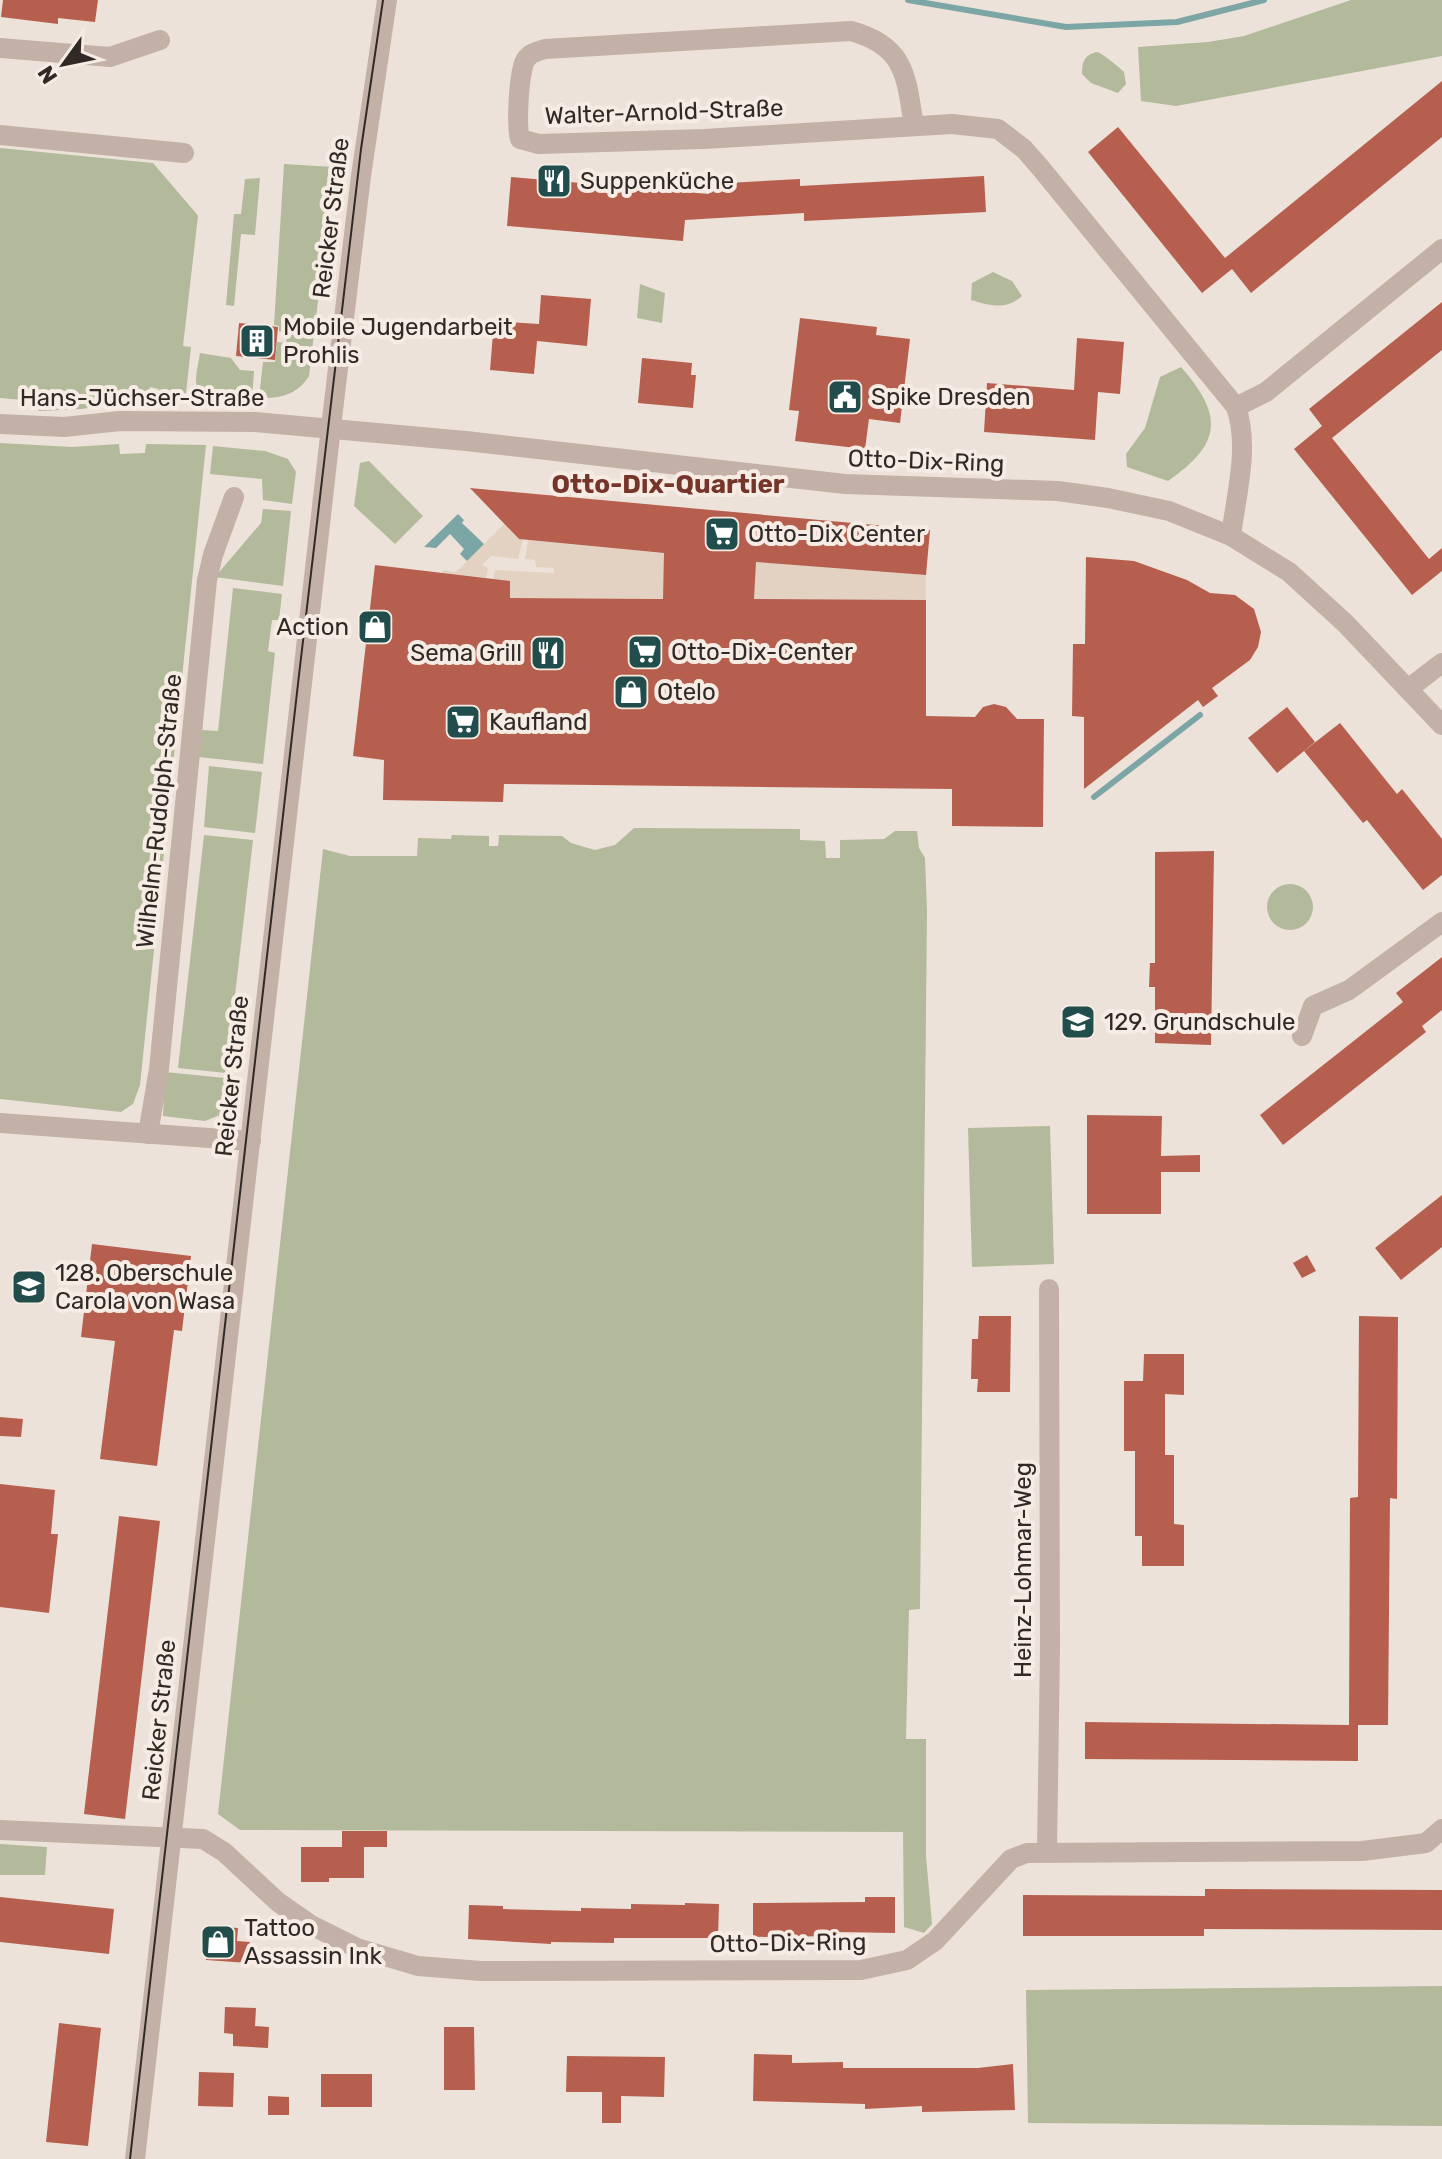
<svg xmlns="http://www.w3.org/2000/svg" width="1442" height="2159" viewBox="0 0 1442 2159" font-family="Rubik,sans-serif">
	<rect width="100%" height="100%" fill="#ede2d9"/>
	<!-- green -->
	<g fill="#b2ba9b">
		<polygon points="1351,0 1442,0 1442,56 1176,106 1141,101 1138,47 1208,42 1244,36"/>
		<path d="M1097,52C1102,53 1120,68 1124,72L1126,84L1118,93L1091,83L1082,74C1082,62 1084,55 1097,52Z"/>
		<polygon points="0,148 153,163 195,212 198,216 183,346 191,347 186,393 158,396 159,389 150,387 148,397 82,409 39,411 36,401 0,398"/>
		<path d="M284,164L334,167L309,376C298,394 280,399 259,398L263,362H275L277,342L286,343L288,333L279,331V326L274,325Z"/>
		<polygon points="260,178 255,235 241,234 234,306 226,305 234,214 241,214 245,179"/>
		<path d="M993,272L1012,281L1022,296C1006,310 991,306 971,300L972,283Z"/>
		<polygon points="640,284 665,293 662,323 637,318"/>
		<path d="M200,353L231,358L240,370L254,371L252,398C241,397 201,398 197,386C194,378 199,362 200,353Z"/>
		<path d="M1181,367C1223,415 1223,443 1168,481L1127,467L1126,454L1145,428L1160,377Z"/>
		<polygon points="0,443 72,447 119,444 120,454 145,453 146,444 206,445 140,1085 133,1104 121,1112 0,1099"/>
		<polygon points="213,446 265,451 288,459 296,472 292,504 263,500 262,479 210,474"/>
		<polygon points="369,461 423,516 395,544 354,506 360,463"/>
		<polygon points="263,509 291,511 283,586 215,577 261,523"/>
		<polygon points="233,588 282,594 279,620 272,620 268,651 275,653 263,764 199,757 201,730 218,731"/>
		<polygon points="209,766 262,772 255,833 204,827"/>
		<polygon points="634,828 800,829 800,840 825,841 826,858 840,858 840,840 884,839 895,831 917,831 919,848 925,858 927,911 920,1609 909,1610 906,1739 926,1739 926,1856 932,1924 924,1933 904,1927 903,1832 240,1830 218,1814 323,849 350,856 417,856 418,838 451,839 452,835 489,836 489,846 498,846 499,835 562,836 571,843 595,850 615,845"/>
		<polygon points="204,835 253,840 226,1073 178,1068"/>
		<circle cx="1290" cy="907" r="23"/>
		<polygon points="165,1072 225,1078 223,1107 220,1115 205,1121 163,1116"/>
		<polygon points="1050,1126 1054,1264 972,1267 968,1128"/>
		<polygon points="0,1844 47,1847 45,1875 0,1875"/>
		<polygon points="1442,1986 1442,2126 1028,2123 1026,1990"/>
	</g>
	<!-- plaza -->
	<polygon fill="#e3d2c2" points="504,524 519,539 523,539 518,559 491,556 482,565 488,568 486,578 493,579 495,570 554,573 554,568 536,567 535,560 525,559 528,540 711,558 926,575 926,600 510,598 510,581 434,603 443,570 456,572"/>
	<!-- water -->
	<polygon fill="#7ca6a5" points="458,514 464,520 462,523 484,544 467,561 460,554 464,549 450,534 436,548 424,547"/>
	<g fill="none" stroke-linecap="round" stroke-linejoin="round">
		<!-- stream -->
		<g stroke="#7ca6a5" stroke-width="6">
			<polyline points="908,0 1066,27 1177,22 1264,0"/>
			<polyline points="1094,797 1200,715"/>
		</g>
	</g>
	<!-- building -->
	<g fill="#b65f4e">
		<polygon points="3,0 98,0 95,22 58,18 58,24 1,17"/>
		<polygon points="1442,81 1442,137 1251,293 1232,269 1202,293 1088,152 1118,127 1225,258"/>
		<polygon points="984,176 986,212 804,221 804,213 685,220 683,241 507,226 511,177 709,194 709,184 800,179 800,186"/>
		<polygon points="541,295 591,299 587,346 537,341 534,374 490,370 494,321 539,324"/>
		<polygon points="1442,302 1442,350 1332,438 1429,559 1442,548 1442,571 1412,595 1294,449 1322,426 1309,409"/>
		<polygon points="800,318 877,327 876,335 910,339 900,423 869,419 865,449 795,441 799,411 789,410"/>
		<polygon points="239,323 278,327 275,360 236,356"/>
		<polygon points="1077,338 1124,342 1120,394 1098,392 1095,440 984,432 987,383 1074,390"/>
		<polygon points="642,358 692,363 691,375 696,375 693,408 638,403"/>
		<polygon points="470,488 930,530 926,575 756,562 754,599 926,600 926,716 975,717 983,707 994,704 1006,707 1017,719 1044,719 1043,827 952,826 952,789 504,784 503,802 383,800 384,760 353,756 375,565 510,581 510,598 663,599 664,553 519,539"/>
		<polygon points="1086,557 1134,561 1187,580 1210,593 1235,595 1254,609 1261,632 1258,647 1250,660 1212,688 1218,696 1203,707 1198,700 1084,789 1084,717 1072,716 1073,644 1085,644"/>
		<polygon points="1287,707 1315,742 1277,773 1248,738"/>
		<polygon points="1340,723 1397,794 1402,789 1442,839 1442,875 1423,890 1367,820 1363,823 1304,751"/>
		<polygon points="1214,851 1211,1045 1155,1043 1155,987 1149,987 1150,963 1155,963 1155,852"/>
		<polygon points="1442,957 1442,1010 1422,1026 1426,1032 1283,1145 1260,1115 1403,1002 1396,993"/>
		<polygon points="1087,1115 1162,1116 1161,1156 1200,1155 1200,1172 1161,1172 1161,1214 1087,1214"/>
		<polygon points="1442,1195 1442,1247 1401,1280 1375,1248"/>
		<polygon points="92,1244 191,1256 182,1331 174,1330 157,1466 100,1459 115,1341 81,1337"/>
		<polygon points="1307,1255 1316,1271 1302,1278 1293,1263"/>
		<polygon points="979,1316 1011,1316 1010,1392 977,1392 978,1379 971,1379 972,1339 978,1339"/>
		<polygon points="1359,1316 1398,1317 1397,1499 1390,1498 1388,1725 1358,1725 1358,1761 1085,1759 1085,1722 1349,1725 1350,1498 1358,1497"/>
		<polygon points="1144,1354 1184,1354 1184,1395 1165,1394 1165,1455 1174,1455 1174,1524 1184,1525 1184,1566 1142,1566 1142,1536 1135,1536 1135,1451 1124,1451 1124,1381 1143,1381"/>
		<polygon points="0,1417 23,1419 21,1437 0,1436"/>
		<polygon points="0,1484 55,1490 51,1534 58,1534 49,1613 0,1607"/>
		<polygon points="119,1516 160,1521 125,1819 84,1814"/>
		<polygon points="342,1831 387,1831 387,1847 364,1847 364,1878 329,1878 329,1882 301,1882 301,1847 342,1847"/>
		<polygon points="1205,1889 1442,1890 1442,1930 1204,1929 1204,1936 1023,1936 1023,1895 1205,1896"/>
		<polygon points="0,1897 114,1909 109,1954 0,1942"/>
		<polygon points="865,1897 895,1897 895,1933 837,1932 837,1936 753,1937 753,1903 865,1902"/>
		<polygon points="685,1903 719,1904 718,1938 614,1938 614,1943 551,1942 551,1944 468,1939 469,1905 503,1906 503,1909 581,1911 581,1908 631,1909 631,1904 685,1905"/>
		<polygon points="208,1926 238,1928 237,1941 250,1942 248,1963 206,1960"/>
		<polygon points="225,2007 256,2008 255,2026 269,2027 268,2048 233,2046 233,2034 224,2033"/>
		<polygon points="59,2023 101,2028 88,2146 46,2142"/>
		<polygon points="444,2027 474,2027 475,2090 444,2090"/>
		<polygon points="754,2054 792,2055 792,2063 843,2062 843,2068 978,2068 1013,2064 1015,2110 922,2112 922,2106 865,2109 865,2104 753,2101"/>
		<polygon points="567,2056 665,2057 664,2097 621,2096 621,2123 602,2123 602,2092 566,2092"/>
		<polygon points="199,2072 234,2073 233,2107 198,2106"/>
		<rect x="321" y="2074" width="51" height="33"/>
		<polygon points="268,2096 289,2097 289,2115 268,2115"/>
	</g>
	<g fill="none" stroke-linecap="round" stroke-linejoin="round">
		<!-- minor -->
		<g stroke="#c3b1a7" stroke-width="20">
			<polyline points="0,48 110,57 160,40"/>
			<path d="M914,126C906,77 906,46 851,31L545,49C536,52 528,53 524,63C519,78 516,124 520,139L539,144L704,139L952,124L998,129L1024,149L1039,166L1236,407C1250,447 1236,495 1231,536"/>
			<polyline points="0,135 184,153"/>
			<polyline points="1236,407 1266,392 1442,249"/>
			<polyline points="0,424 64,427 120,421 255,422 466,441 845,484 1058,491 1108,498 1169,511 1231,536 1289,572 1345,623 1442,725"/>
			<polyline points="1408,689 1442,663"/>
			<polyline points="1302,1036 1313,1006 1349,990 1442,922"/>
			<polyline points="0,1123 251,1141"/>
			<polyline points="148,1134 159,1069 207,580 213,555 234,497"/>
			<polyline points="0,1830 203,1839 224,1852 278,1902 311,1925 357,1948 418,1966 481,1971 861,1970 907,1960 935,1941 1011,1859 1027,1853 1362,1851 1426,1843 1442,1829"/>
			<polyline points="1047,1852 1050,1648 1049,1289"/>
		</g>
		<!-- tertiary -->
		<polyline stroke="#c3b1a7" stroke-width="20" points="135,2159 331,427 361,176 387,0"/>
		<!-- tram -->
		<polyline stroke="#312926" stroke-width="2" points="130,2159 299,675 361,149 383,0"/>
	</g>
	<!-- icons -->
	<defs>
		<symbol id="restaurant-square" viewBox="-11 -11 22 22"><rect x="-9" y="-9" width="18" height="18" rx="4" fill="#214d4c" stroke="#f6ece4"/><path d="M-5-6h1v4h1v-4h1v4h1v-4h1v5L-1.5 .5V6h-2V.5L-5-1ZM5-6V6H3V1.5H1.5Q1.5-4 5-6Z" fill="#fff"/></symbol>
		<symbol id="building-square" viewBox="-11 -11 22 22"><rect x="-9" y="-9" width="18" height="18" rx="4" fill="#214d4c" stroke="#f6ece4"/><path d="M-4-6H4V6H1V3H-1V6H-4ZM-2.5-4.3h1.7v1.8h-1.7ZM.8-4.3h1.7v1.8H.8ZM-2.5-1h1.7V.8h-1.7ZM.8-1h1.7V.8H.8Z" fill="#fff"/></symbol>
		<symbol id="civic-square" viewBox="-11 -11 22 22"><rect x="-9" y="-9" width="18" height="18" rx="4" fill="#214d4c" stroke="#f6ece4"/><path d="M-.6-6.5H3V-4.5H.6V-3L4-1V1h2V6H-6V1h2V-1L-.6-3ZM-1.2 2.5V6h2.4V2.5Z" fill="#fff"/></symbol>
		<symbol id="supermarket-square" viewBox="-11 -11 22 22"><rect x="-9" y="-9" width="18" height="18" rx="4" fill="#214d4c" stroke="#f6ece4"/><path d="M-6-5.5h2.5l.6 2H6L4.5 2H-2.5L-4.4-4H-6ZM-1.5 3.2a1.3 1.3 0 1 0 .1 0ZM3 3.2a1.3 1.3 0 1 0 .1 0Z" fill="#fff"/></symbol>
		<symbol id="shop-square" viewBox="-11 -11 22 22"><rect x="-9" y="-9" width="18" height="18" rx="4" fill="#214d4c" stroke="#f6ece4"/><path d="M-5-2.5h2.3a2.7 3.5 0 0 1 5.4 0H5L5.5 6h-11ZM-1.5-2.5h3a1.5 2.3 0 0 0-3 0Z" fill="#fff"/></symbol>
		<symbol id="school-square" viewBox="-11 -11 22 22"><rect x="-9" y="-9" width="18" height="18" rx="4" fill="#214d4c" stroke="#f6ece4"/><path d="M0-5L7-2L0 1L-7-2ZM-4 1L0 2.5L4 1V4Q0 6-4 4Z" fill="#fff"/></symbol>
	</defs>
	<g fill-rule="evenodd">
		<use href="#restaurant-square" x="534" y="161" width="40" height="40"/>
		<use href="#building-square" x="237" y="321" width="40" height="40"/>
		<use href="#civic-square" x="825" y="377" width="40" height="40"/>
		<use href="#supermarket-square" x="702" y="514" width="40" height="40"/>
		<use href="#shop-square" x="355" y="607" width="40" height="40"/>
		<use href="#supermarket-square" x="625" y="632" width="40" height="40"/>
		<use href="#restaurant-square" x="528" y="633" width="40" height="40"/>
		<use href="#shop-square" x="611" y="672" width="40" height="40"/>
		<use href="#supermarket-square" x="443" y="702" width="40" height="40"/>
		<use href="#school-square" x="1058" y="1002" width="40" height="40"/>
		<use href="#school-square" x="9" y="1267" width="40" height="40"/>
		<use href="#shop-square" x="198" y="1922" width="40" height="40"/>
	</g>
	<g text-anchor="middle" stroke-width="8" stroke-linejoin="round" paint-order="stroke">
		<!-- street labels -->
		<g font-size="24" fill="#312926" stroke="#f6ece4">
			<text transform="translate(664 112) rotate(-2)" y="8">Walter-Arnold-Straße</text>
			<text transform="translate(331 218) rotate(-83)" y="8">Reicker Straße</text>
			<text x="142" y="406">Hans-Jüchser-Straße</text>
			<text transform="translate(926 461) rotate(2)" y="8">Otto-Dix-Ring</text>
			<text transform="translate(159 811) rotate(-84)" y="8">Wilhelm-Rudolph-Straße</text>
			<text transform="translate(232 1076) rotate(-84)" y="8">Reicker Straße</text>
			<text transform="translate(1023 1570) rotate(-90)" y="8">Heinz-Lohmar-Weg</text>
			<text transform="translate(159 1720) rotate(-84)" y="8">Reicker Straße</text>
			<text transform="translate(788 1943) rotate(-1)" y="8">Otto-Dix-Ring</text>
		</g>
		<!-- poi labels -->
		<g font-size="24" fill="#312926" stroke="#f6ece4" text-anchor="start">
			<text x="580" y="189">Suppenküche</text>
			<text x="283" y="335">Mobile Jugendarbeit<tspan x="283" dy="28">Prohlis</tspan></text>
			<text x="871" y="405">Spike Dresden</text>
			<text x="748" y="542">Otto-Dix Center</text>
			<text x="349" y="635" text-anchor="end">Action</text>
			<text x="671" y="660">Otto-Dix-Center</text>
			<text x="522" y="661" text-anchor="end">Sema Grill</text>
			<text x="657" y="700">Otelo</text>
			<text x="489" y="730">Kaufland</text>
			<text x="1104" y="1030">129. Grundschule</text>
			<text x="55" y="1281">128. Oberschule<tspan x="55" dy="28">Carola von Wasa</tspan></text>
			<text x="244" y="1936">Tattoo<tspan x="244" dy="28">Assassin Ink</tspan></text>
		</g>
		<!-- neighbourhood labels -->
		<g font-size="26" font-weight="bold" fill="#75352a" stroke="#f6ece4">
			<text x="668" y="493">Otto-Dix-Quartier</text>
		</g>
	</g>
	<!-- north arrow -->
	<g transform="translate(64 64) rotate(237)" stroke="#f6ece4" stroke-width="6" paint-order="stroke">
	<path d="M0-6L14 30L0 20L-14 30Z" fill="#312926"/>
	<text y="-12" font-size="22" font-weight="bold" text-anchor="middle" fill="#312926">N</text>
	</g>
</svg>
